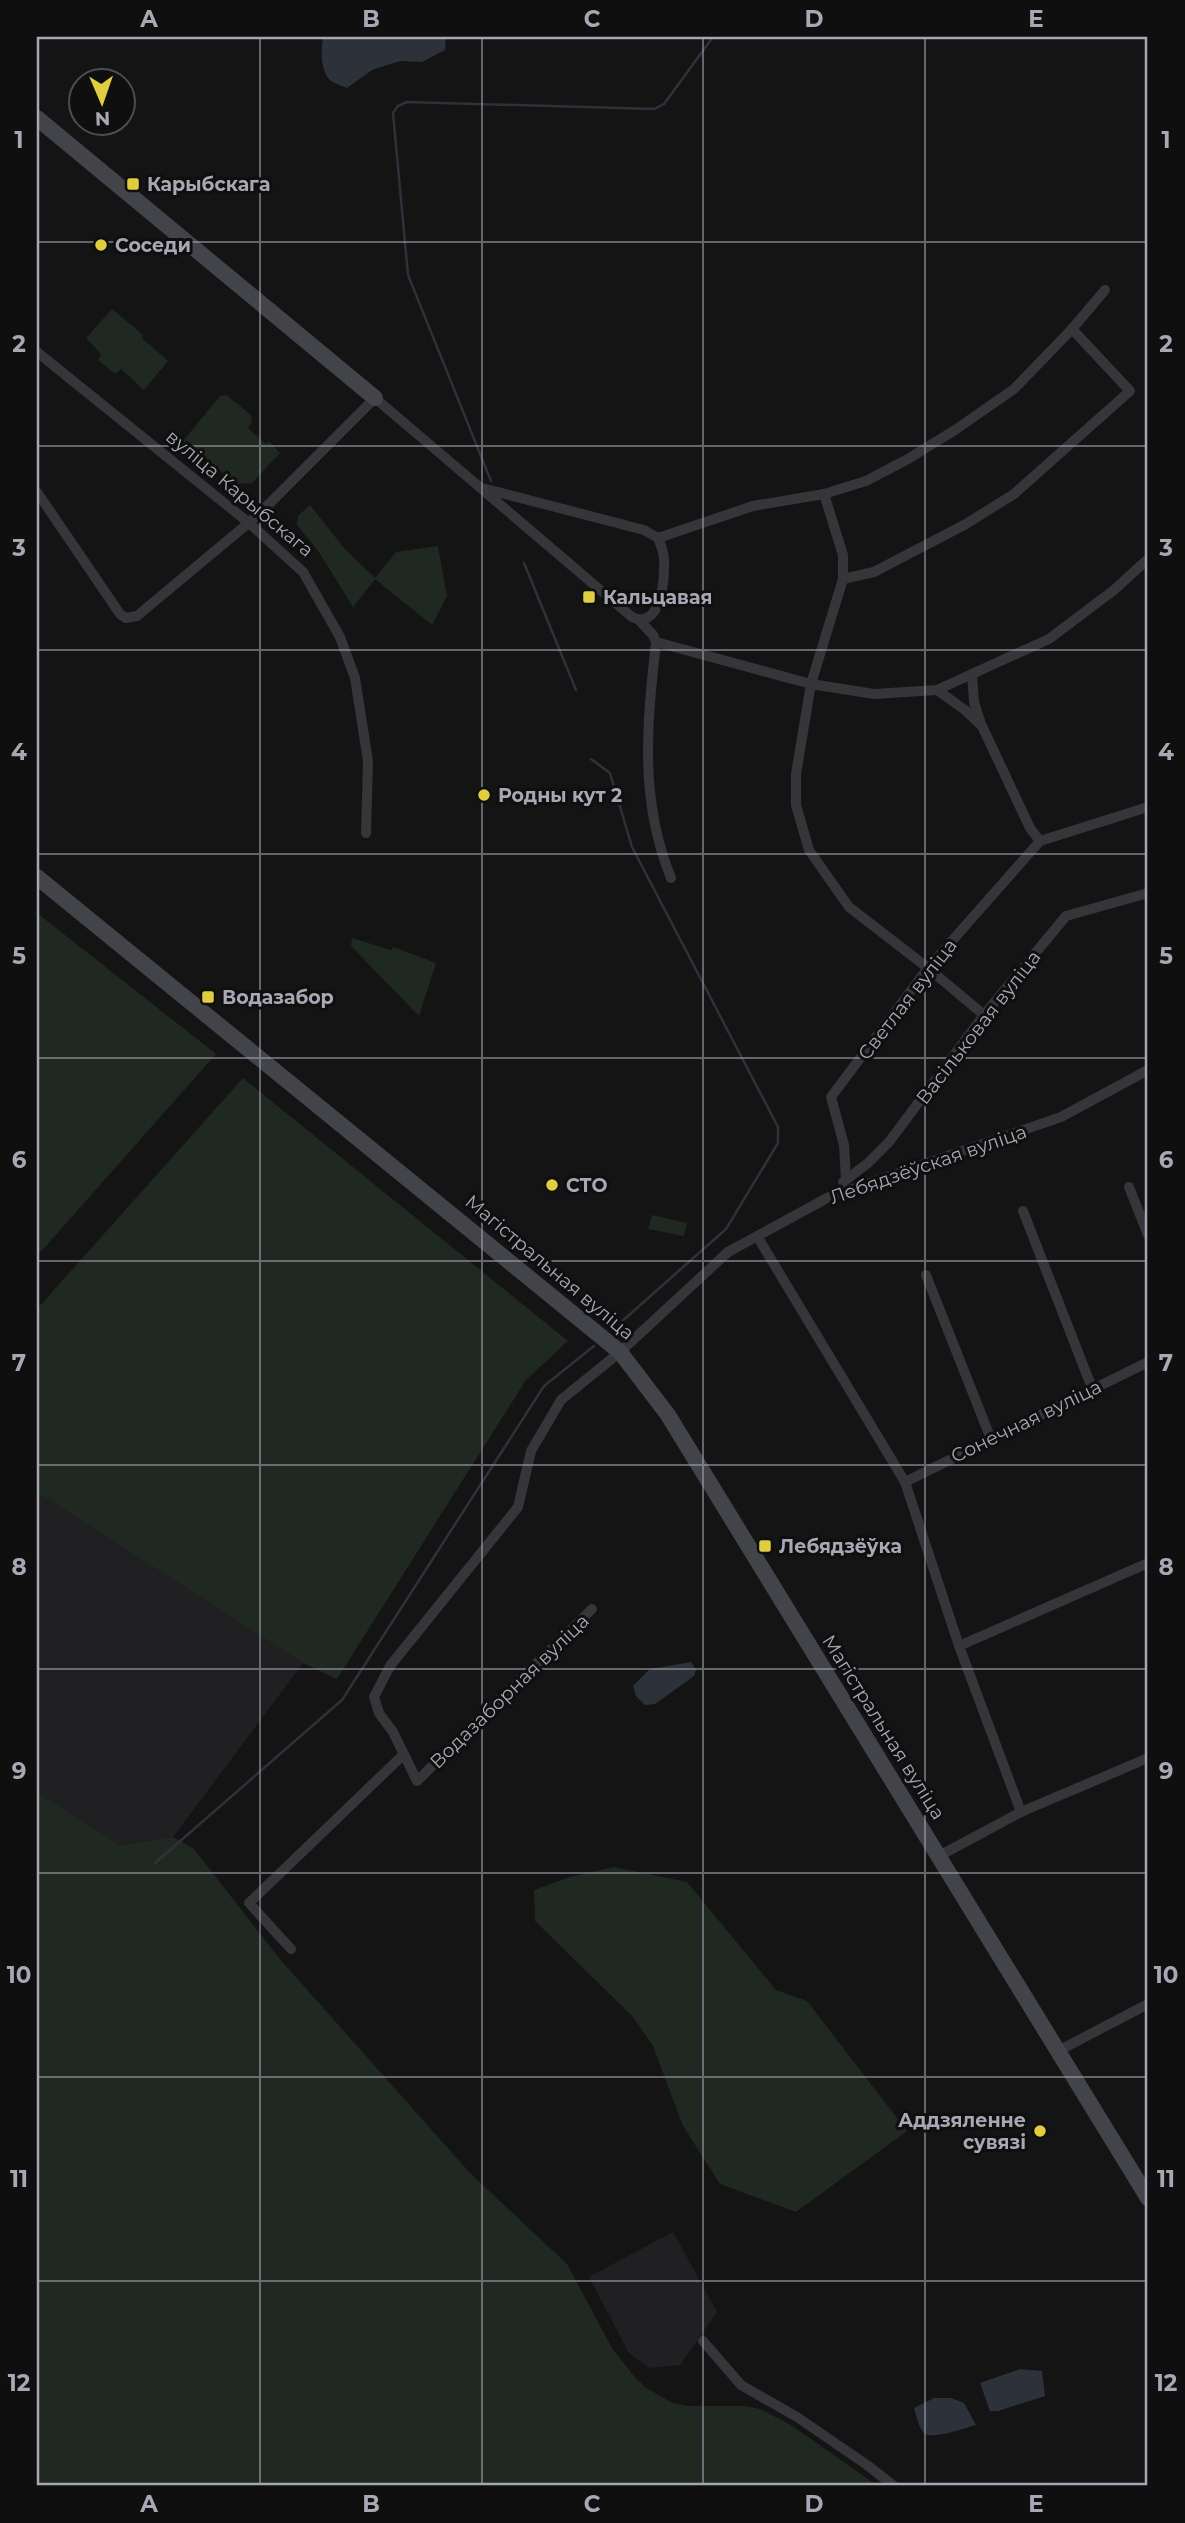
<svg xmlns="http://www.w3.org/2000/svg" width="1185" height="2523" viewBox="0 0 1185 2523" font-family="Montserrat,sans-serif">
	<rect width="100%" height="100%" fill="#141415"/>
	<!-- built -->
	<g fill="#202022">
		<polygon points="37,1493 46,1499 48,1496 57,1502 57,1504 303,1663 173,1837 120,1845 37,1792"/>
		<polygon points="673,2232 717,2312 680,2365 649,2368 629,2353 589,2277"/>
	</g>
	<!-- green -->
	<g fill="#202822">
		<polygon points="112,309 143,335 142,338 168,361 144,390 121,369 115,374 98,360 101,354 86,338"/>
		<polygon points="226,395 250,414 252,422 248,428 266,444 269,441 280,453 252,483 237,484 183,441 220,396"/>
		<polygon points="310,505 344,548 375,578 396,552 438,546 447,596 432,625 375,579 353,607 319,552 297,525 298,516"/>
		<polygon points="37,913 216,1054 37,1256"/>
		<polygon points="352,938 391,950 393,947 436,963 419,1016 351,946"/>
		<polygon points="243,1078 568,1341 526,1380 337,1679 303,1663 56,1504 57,1502 48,1497 46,1499 37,1493 37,1309"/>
		<polygon points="652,1215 687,1223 684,1236 648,1229"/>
		<polygon points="37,1792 120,1845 173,1837 194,1849 279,1958 470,2173 567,2264 612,2348 633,2375 646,2388 673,2403 689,2406 746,2406 760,2409 791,2425 878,2486 37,2486"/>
		<polygon points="614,1867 687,1882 776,1990 807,2001 907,2131 796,2212 720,2184 683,2126 653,2046 633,2017 535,1921 534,1890 570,1877"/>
	</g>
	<!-- water -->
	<g fill="#2d323a">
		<path d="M323,37H446L445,50L422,62L400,61L372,70L347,88C343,86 335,84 331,81C320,71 321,50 323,37Z"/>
		<polygon points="691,1662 696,1670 694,1676 655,1704 645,1705 636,1696 633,1686 650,1669"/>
		<polygon points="1020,2369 1042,2371 1045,2396 998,2411 990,2411 980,2383"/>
		<path d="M934,2398H951L964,2403L976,2425C965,2428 934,2439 925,2434C919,2429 916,2415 914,2408Z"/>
	</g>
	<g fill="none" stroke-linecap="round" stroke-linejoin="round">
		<!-- stream -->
		<g stroke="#2d323a" stroke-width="2.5">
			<polyline points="491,481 408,275 393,113 398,106 407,102 654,109 664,104 713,37"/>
			<polyline points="524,563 576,690"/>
			<polyline points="591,759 610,773 632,847 778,1127 778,1143 726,1229 620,1323"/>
			<polyline points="155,1863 342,1700 544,1386 594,1346"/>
		</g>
		<!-- street -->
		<g stroke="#35353a" stroke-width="10">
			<polyline points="37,352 249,523 303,572 340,637 355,678 368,761 366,833"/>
			<path d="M37,492L120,614L126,618L137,616L258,515L375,398L632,617C661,631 665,578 664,560C664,552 661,545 658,538L644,530L482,488"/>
			<polyline points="824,494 843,555 843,579 811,684 796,774 796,805 809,850 849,907 928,968 984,1015"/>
			<polyline points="658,538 753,506 824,494 866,481 908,459 955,430 1014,389 1072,329 1105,290"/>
			<polyline points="843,579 874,572 966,524 1014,494 1130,391 1072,329"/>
			<polyline points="640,621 653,635 656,642"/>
			<polyline points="656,642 811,684 874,694 937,690 1049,639 1114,590 1148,559"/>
			<path d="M656,642C647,725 639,799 671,878"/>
			<polyline points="972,674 974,702 981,724"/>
			<polyline points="937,690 965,710 982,726 1030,828 1040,841"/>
			<polyline points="846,1179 844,1145 831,1097 928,968 1040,841 1148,807"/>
			<polyline points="843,1182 868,1163 889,1142 984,1015 1066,916 1148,893"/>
			<polyline points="1129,1187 1148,1235"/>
			<polyline points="1023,1211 1092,1388"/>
			<polyline points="757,1236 905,1482 959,1646 1021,1812"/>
			<polyline points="926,1275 991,1439"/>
			<polyline points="905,1482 1148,1362"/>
			<polyline points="592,1609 417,1781 393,1732 379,1713 374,1697 390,1666 518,1507 531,1451 561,1400 620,1352 728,1252 829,1197 1061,1117 1148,1070"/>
			<polyline points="959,1646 1148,1563"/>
			<polyline points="939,1856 1021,1812 1148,1758"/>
			<polyline points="291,1949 249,1903 403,1755"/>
			<polyline points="1058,2051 1148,2004"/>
			<polyline points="703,2341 741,2385 797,2417 867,2465 894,2486"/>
		</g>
		<!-- secondary -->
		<g stroke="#43444a" stroke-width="16">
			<polyline points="37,118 375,398"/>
			<polyline points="37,877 620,1352 668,1415 1148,2198"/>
		</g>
	</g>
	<!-- grid -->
	<path fill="none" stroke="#a7a8b4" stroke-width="2" stroke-opacity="0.55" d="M260,37V2486M482,37V2486M703,37V2486M925,37V2486M37,242H1148M37,446H1148M37,650H1148M37,854H1148M37,1058H1148M37,1261H1148M37,1465H1148M37,1669H1148M37,1873H1148M37,2077H1148M37,2281H1148"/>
	<!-- markers -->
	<g fill="#e1cd40" stroke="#0f0f10" stroke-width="2.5">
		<rect x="126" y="177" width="14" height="14" rx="3.5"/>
		<circle cx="101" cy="245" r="7"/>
		<rect x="582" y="590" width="14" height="14" rx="3.5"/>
		<circle cx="484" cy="795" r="7"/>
		<rect x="201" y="990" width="14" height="14" rx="3.5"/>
		<circle cx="552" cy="1185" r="7"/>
		<rect x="758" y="1539" width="14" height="14" rx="3.5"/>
		<circle cx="1040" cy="2131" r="7"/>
	</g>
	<g text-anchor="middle" stroke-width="6" stroke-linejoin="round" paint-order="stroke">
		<!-- poi labels -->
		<g font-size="19" font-weight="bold" fill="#a7a8b4" stroke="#0f0f10" text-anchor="start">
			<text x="147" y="191">Карыбскага</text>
			<text x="115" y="252">Соседи</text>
			<text x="603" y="604">Кальцавая</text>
			<text x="498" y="802">Родны кут 2</text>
			<text x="222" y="1004">Водазабор</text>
			<text x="566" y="1192">СТО</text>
			<text x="779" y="1553">Лебядзёўка</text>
			<text x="1026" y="2127" text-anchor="end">Аддзяленне<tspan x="1026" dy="22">сувязі</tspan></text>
		</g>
		<!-- street labels -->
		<g font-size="19" fill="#a7a8b4" stroke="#0f0f10">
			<text transform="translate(240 493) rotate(40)" y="7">вуліца Карыбскага</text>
			<text transform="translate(907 999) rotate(-52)" y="7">Светлая вуліца</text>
			<text transform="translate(978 1027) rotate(-52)" y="7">Васільковая вуліца</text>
			<text transform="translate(928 1164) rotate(-19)" y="7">Лебядзёўская вуліца</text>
			<text transform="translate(550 1267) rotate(40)" y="7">Магістральная вуліца</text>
			<text transform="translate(1026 1421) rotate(-26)" y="7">Сонечная вуліца</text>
			<text transform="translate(509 1691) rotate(-44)" y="7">Водазаборная вуліца</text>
			<text transform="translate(884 1727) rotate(58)" y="7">Магістральная вуліца</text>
		</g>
	</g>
	<!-- border -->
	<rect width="1185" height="2523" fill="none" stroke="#0f0f10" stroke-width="77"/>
	<!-- north arrow -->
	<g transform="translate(102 102) rotate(178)"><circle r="33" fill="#0f0f10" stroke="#4c4c52" stroke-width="2"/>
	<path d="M0-5L12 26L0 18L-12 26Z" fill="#e1cd40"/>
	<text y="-10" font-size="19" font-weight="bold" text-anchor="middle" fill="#a7a8b4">N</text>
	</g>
	<rect x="38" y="38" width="1108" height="2446" fill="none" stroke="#a7a8b4" stroke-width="2.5"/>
	<g font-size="23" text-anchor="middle" font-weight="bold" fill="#a7a8b4">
		<text x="149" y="27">A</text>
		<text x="371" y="27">B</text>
		<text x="592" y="27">C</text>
		<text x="814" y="27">D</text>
		<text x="1036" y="27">E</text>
		<text x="19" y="148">1</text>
		<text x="1166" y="148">1</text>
		<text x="19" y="352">2</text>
		<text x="1166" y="352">2</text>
		<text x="19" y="556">3</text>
		<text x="1166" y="556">3</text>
		<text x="19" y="760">4</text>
		<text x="1166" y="760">4</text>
		<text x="19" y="964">5</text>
		<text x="1166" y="964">5</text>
		<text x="19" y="1168">6</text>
		<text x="1166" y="1168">6</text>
		<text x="19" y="1371">7</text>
		<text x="1166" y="1371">7</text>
		<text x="19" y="1575">8</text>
		<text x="1166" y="1575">8</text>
		<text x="19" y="1779">9</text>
		<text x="1166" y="1779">9</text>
		<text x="19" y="1983">10</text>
		<text x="1166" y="1983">10</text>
		<text x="19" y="2187">11</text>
		<text x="1166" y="2187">11</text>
		<text x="19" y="2391">12</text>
		<text x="1166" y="2391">12</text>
		<text x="149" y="2512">A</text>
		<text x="371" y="2512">B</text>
		<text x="592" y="2512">C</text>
		<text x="814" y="2512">D</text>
		<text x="1036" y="2512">E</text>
	</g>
</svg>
